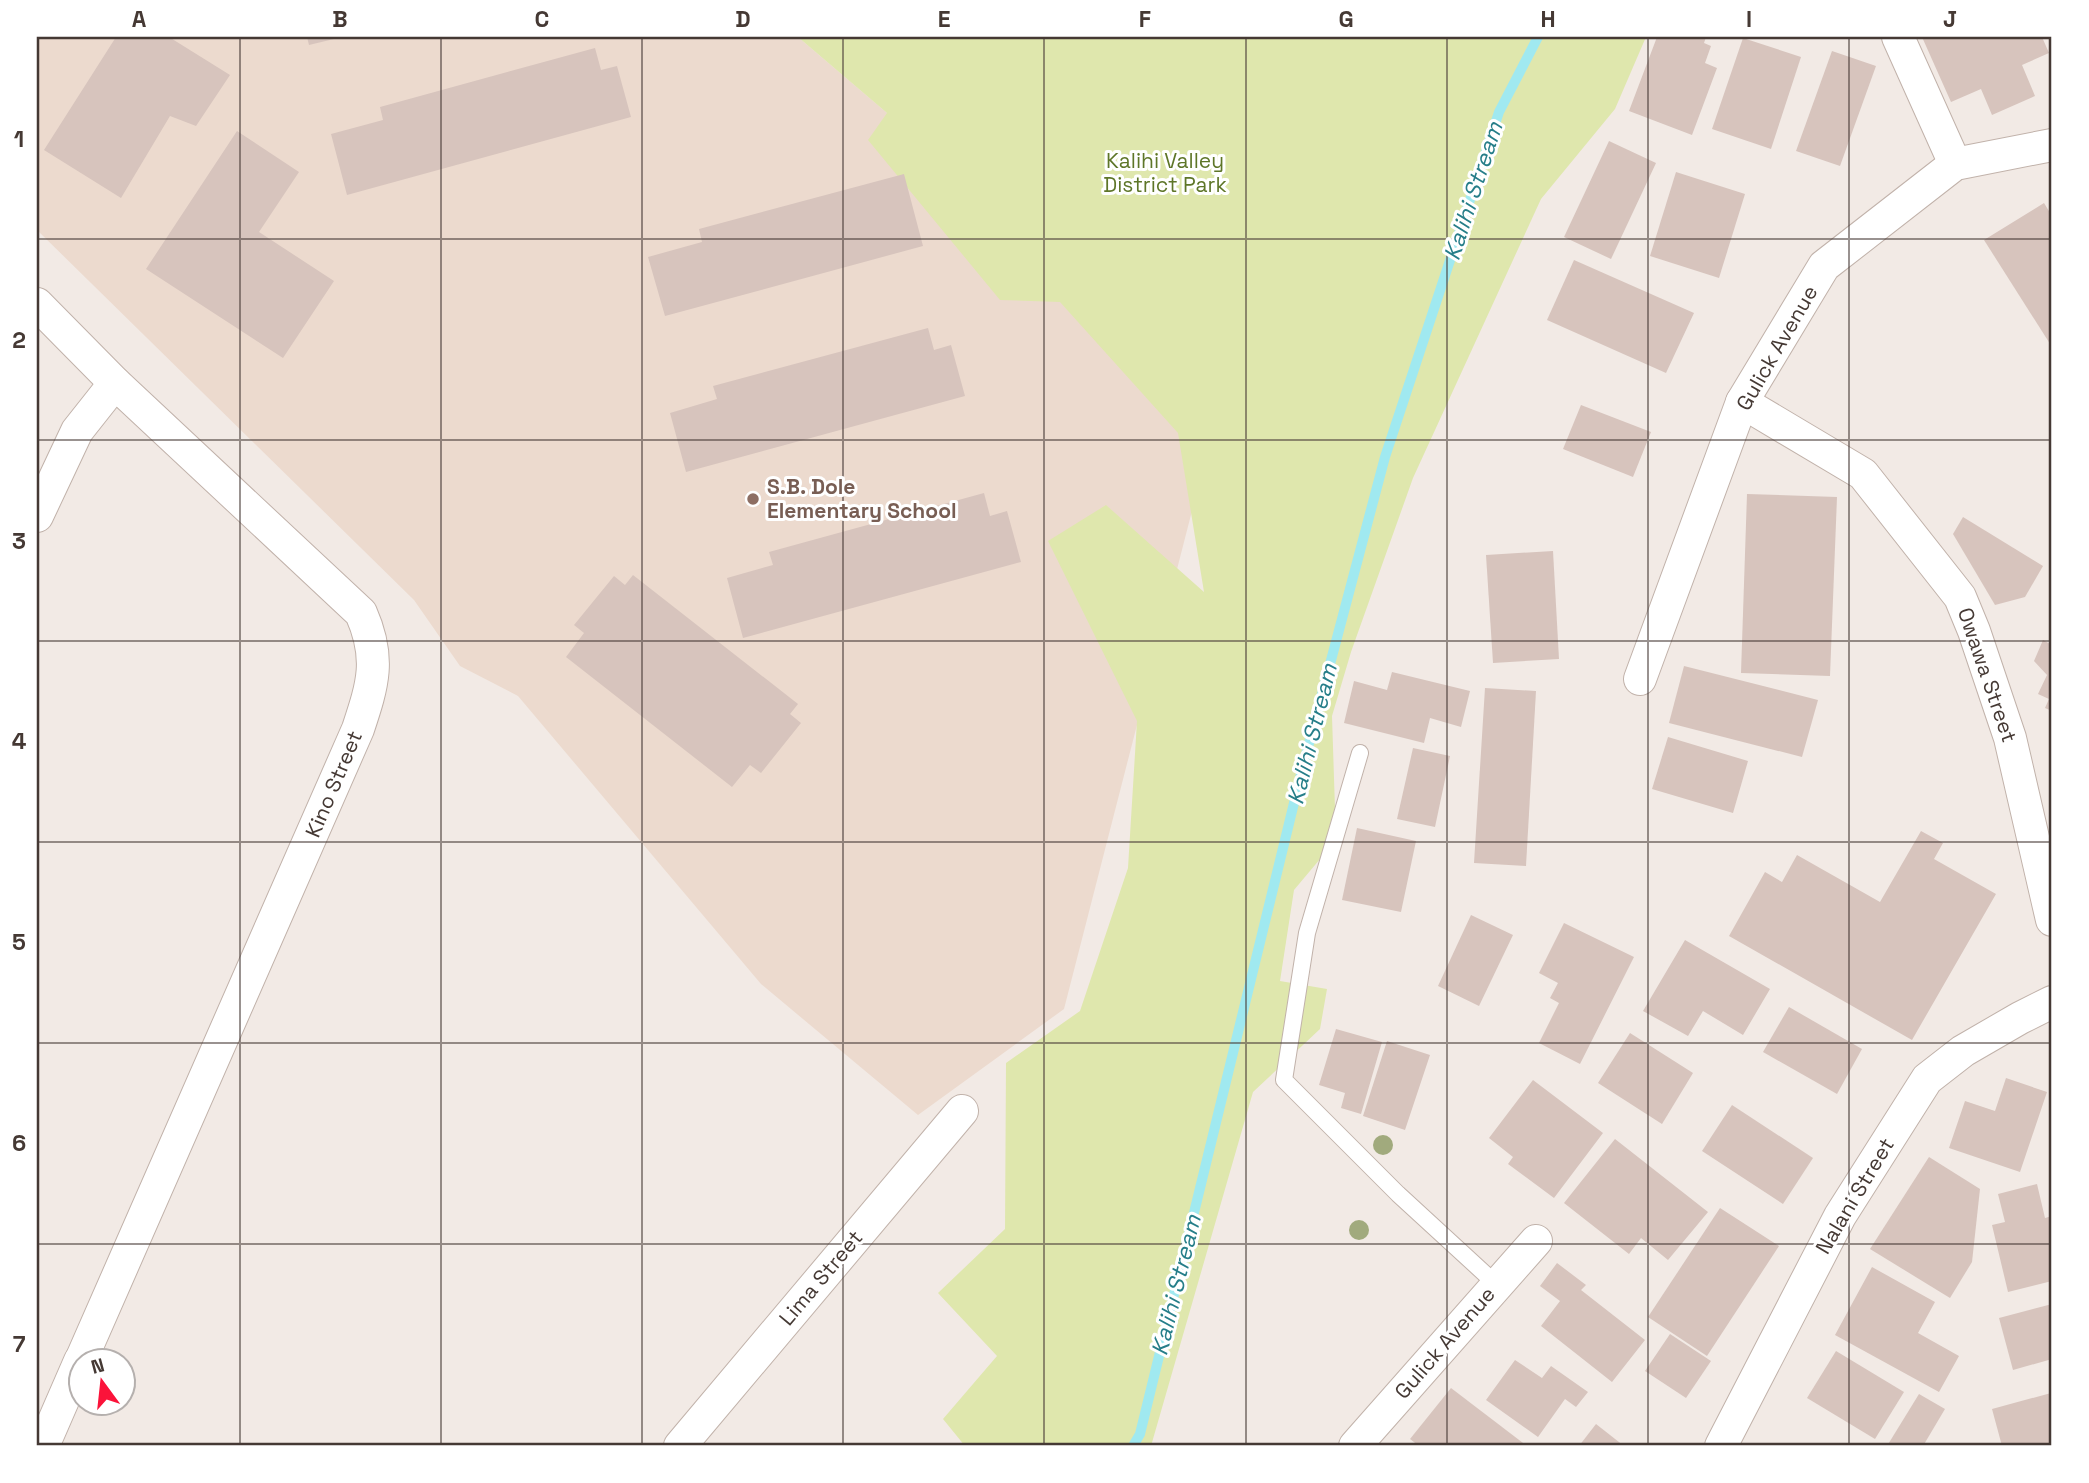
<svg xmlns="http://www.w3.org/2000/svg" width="2089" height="1483" viewBox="0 0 2089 1483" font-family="'Space Grotesk',sans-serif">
	<rect width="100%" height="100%" fill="#f2eae5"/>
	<!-- education -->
	<polygon fill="#ecdace" points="37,37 798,37 1221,398 1064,1009 918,1115 761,984 518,696 460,666 414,600 37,230"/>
	<!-- green -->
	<polygon fill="#dfe7ad" points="798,37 1646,37 1615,109 1541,199 1413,478 1351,652 1332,716 1336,840 1294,890 1280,981 1327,989 1320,1029 1253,1092 1151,1446 965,1446 943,1419 997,1356 938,1293 1005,1229 1006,1063 1080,1011 1128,868 1137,721 1048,541 1106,505 1204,592 1178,433 1060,302 1000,300 868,140 887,113"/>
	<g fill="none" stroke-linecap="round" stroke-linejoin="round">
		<!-- stream -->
		<polyline stroke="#a0e9f0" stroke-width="10" points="1133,1446 1140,1434 1304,762 1385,457 1499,112 1538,37"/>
	</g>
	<!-- building -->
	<g fill="#d7c4bd">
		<polygon points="116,37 169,37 230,75 196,126 170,116 121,198 44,150"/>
		<polygon points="307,37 338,37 338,38 309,45"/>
		<polygon points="1657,37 1706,37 1704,43 1711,46 1705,63 1717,68 1692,135 1629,111"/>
		<polygon points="1922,37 2042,37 2049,53 2022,65 2035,96 1992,115 1981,89 1951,102"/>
		<polygon points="1743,38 1801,57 1771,149 1712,129"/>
		<polygon points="595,48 601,70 617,66 631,117 347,195 331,134 383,120 380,107"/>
		<polygon points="1832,51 1876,66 1840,166 1796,151"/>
		<polygon points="237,131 299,172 259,232 334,281 283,358 146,269"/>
		<polygon points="1609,141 1656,163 1611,259 1564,237"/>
		<polygon points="1676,172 1745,194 1719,278 1650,256"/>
		<polygon points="904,174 923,246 665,316 648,257 702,242 699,229"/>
		<polygon points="2044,203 2052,216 2052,347 1984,240"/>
		<polygon points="1574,260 1694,313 1666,373 1547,320"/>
		<polygon points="928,328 934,350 951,345 965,396 686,472 670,413 717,399 713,386"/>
		<polygon points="1581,405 1651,432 1633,477 1563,449"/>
		<polygon points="984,493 990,516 1007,511 1021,562 743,638 727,578 773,565 769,552"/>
		<polygon points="1747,494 1837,497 1830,676 1741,673"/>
		<polygon points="1963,517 2043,566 2025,597 1995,605 1953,534"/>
		<polygon points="1553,551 1559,659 1493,663 1486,555"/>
		<polygon points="633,575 798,704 790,714 801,723 761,773 750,765 732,787 566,657 584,633 574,625 614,576 625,585"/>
		<polygon points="2043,640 2052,645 2052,711 2045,708 2049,699 2038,694 2047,675 2034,661"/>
		<polygon points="1684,666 1818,700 1802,757 1669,723"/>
		<polygon points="1392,672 1470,691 1461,727 1430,718 1424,743 1344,723 1354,681 1387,690"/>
		<polygon points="1485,688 1536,691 1526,866 1474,863"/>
		<polygon points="1668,737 1748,761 1733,813 1652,789"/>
		<polygon points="1413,748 1450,756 1435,827 1397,819"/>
		<polygon points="1357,828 1416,841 1401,912 1342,900"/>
		<polygon points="1921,831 1943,843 1934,859 1996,894 1912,1040 1729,936 1765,872 1782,882 1797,855 1880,902"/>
		<polygon points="1471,915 1513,935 1479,1006 1438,986"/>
		<polygon points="1564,923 1634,957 1580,1064 1539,1043 1559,1003 1550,998 1558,983 1539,973"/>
		<polygon points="1685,940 1770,989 1743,1035 1703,1011 1688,1036 1643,1011"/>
		<polygon points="1789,1007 1862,1049 1837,1094 1763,1052"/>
		<polygon points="1336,1029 1382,1042 1361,1114 1341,1108 1345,1093 1319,1085"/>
		<polygon points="1630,1033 1693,1073 1662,1124 1598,1083"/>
		<polygon points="1387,1041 1430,1055 1405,1130 1363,1116"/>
		<polygon points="2006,1078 2047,1092 2020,1172 1949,1148 1965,1101 1995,1111"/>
		<polygon points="1533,1080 1603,1133 1554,1198 1508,1164 1513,1157 1489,1138"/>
		<polygon points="1732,1105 1813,1158 1783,1204 1702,1151"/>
		<polygon points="1615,1139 1708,1212 1668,1260 1641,1238 1629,1254 1564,1203"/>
		<polygon points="1929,1157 1980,1189 1972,1262 1950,1298 1870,1249"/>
		<polygon points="2037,1184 2045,1218 2052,1216 2052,1281 2008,1292 1992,1225 2005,1222 1998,1194"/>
		<polygon points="1720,1208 1779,1246 1707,1356 1648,1317"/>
		<polygon points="1557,1263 1586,1285 1581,1290 1645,1340 1612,1382 1541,1326 1560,1301 1540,1286"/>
		<polygon points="1872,1267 1935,1302 1918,1333 1959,1356 1939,1392 1835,1335"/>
		<polygon points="2052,1304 2052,1359 2013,1370 1999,1318"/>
		<polygon points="1670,1334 1711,1361 1686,1398 1645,1371"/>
		<polygon points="1836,1351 1904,1392 1875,1439 1807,1398"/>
		<polygon points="1515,1360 1542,1378 1551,1366 1588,1392 1576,1407 1565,1399 1538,1437 1486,1400"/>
		<polygon points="1451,1388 1527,1446 1419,1446 1410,1439"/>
		<polygon points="2051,1393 2052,1423 2049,1424 2052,1446 2002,1446 1992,1409"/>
		<polygon points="1919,1394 1945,1409 1923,1446 1887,1446"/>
		<polygon points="1596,1424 1624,1446 1579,1446"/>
	</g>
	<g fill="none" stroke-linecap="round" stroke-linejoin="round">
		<defs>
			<polyline id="service" points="1360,753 1307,933 1284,1080 1398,1194 1496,1284"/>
			<g id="minor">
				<polyline points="1898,37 1955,164"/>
				<path d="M37,304L115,383L361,613C381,658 373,684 358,729L81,1360"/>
				<polyline points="1742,402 1863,474 1960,597 1974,631 2010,738 2052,920"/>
				<polyline points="37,516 77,431 115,383"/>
				<polyline points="1640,679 1742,402 1824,266 1955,164 2052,145"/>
				<polyline points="43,1446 80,1361"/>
				<polyline points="680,1446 962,1111"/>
				<polyline points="1355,1446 1536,1241"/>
				<polyline points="1721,1446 1840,1216 1927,1079 1963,1051 2020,1018 2052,1002"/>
			</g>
		</defs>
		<!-- service casing -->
		<use href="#service" stroke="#c1b2aa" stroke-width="18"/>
		<!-- minor casing -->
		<use href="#minor" stroke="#c1b2aa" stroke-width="34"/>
		<!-- service -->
		<use href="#service" stroke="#fff" stroke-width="16"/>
		<!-- minor -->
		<use href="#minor" stroke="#fff" stroke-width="32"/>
	</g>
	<!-- trees -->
	<g fill="#a1aa7d">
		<circle cx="1383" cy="1145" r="10"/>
		<circle cx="1359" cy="1230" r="10"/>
	</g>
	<!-- grid -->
	<path fill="none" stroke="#453934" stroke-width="2" stroke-opacity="0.55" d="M240,37V1446M441,37V1446M642,37V1446M843,37V1446M1044,37V1446M1246,37V1446M1447,37V1446M1648,37V1446M1849,37V1446M37,239H2052M37,440H2052M37,641H2052M37,842H2052M37,1043H2052M37,1244H2052"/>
	<!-- markers -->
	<circle fill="#8d6e63" stroke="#fff" stroke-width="2.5" cx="753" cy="499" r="7"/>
	<g text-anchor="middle" stroke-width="6" stroke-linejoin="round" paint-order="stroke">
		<!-- park labels -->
		<g font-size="21" fill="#5e7628" stroke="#fff">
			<text x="1165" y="168">Kalihi Valley<tspan x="1165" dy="24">District Park</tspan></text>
		</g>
		<!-- street labels -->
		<g font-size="21" fill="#453934" stroke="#fff">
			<text transform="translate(1777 348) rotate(-60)" y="7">Gulick Avenue</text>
			<text transform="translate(1987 675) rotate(71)" y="7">Owawa Street</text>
			<text transform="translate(334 784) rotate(-67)" y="7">Kino Street</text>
			<text transform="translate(1855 1196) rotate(-59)" y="7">Nalani Street</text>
			<text transform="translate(821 1278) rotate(-50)" y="7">Lima Street</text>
			<text transform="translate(1445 1343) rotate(-49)" y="7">Gulick Avenue</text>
		</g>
		<!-- education labels -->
		<g font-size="21" font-weight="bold" fill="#785e54" stroke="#fff" text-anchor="start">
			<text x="767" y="494">S.B. Dole<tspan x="767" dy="24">Elementary School</tspan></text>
		</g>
		<!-- water labels -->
		<g font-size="23" font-style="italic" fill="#267e89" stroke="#fff">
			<text transform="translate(1473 191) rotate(-72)" y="8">Kalihi Stream</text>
			<text transform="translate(1312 734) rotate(-76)" y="8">Kalihi Stream</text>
			<text transform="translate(1176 1285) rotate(-76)" y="8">Kalihi Stream</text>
		</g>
	</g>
	<!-- border -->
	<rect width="2089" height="1483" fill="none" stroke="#ffffff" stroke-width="77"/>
	<!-- north arrow -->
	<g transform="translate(102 1382) rotate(345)"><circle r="33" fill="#ffffff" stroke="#b5b0ae" stroke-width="2"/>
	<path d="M0-5L12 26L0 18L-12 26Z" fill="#fb133a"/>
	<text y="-10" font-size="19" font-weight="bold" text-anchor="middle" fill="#453934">N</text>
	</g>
	<rect x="38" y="38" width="2012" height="1406" fill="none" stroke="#453934" stroke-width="2.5"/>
	<g font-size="23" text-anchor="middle" font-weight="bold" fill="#453934">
		<text x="139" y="27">A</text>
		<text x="340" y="27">B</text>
		<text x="542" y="27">C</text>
		<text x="743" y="27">D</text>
		<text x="944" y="27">E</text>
		<text x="1145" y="27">F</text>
		<text x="1346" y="27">G</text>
		<text x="1548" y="27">H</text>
		<text x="1749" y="27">I</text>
		<text x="1950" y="27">J</text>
		<text x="19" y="147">1</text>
		<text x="19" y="348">2</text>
		<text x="19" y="549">3</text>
		<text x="19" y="749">4</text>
		<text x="19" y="950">5</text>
		<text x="19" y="1151">6</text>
		<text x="19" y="1352">7</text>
	</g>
</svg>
